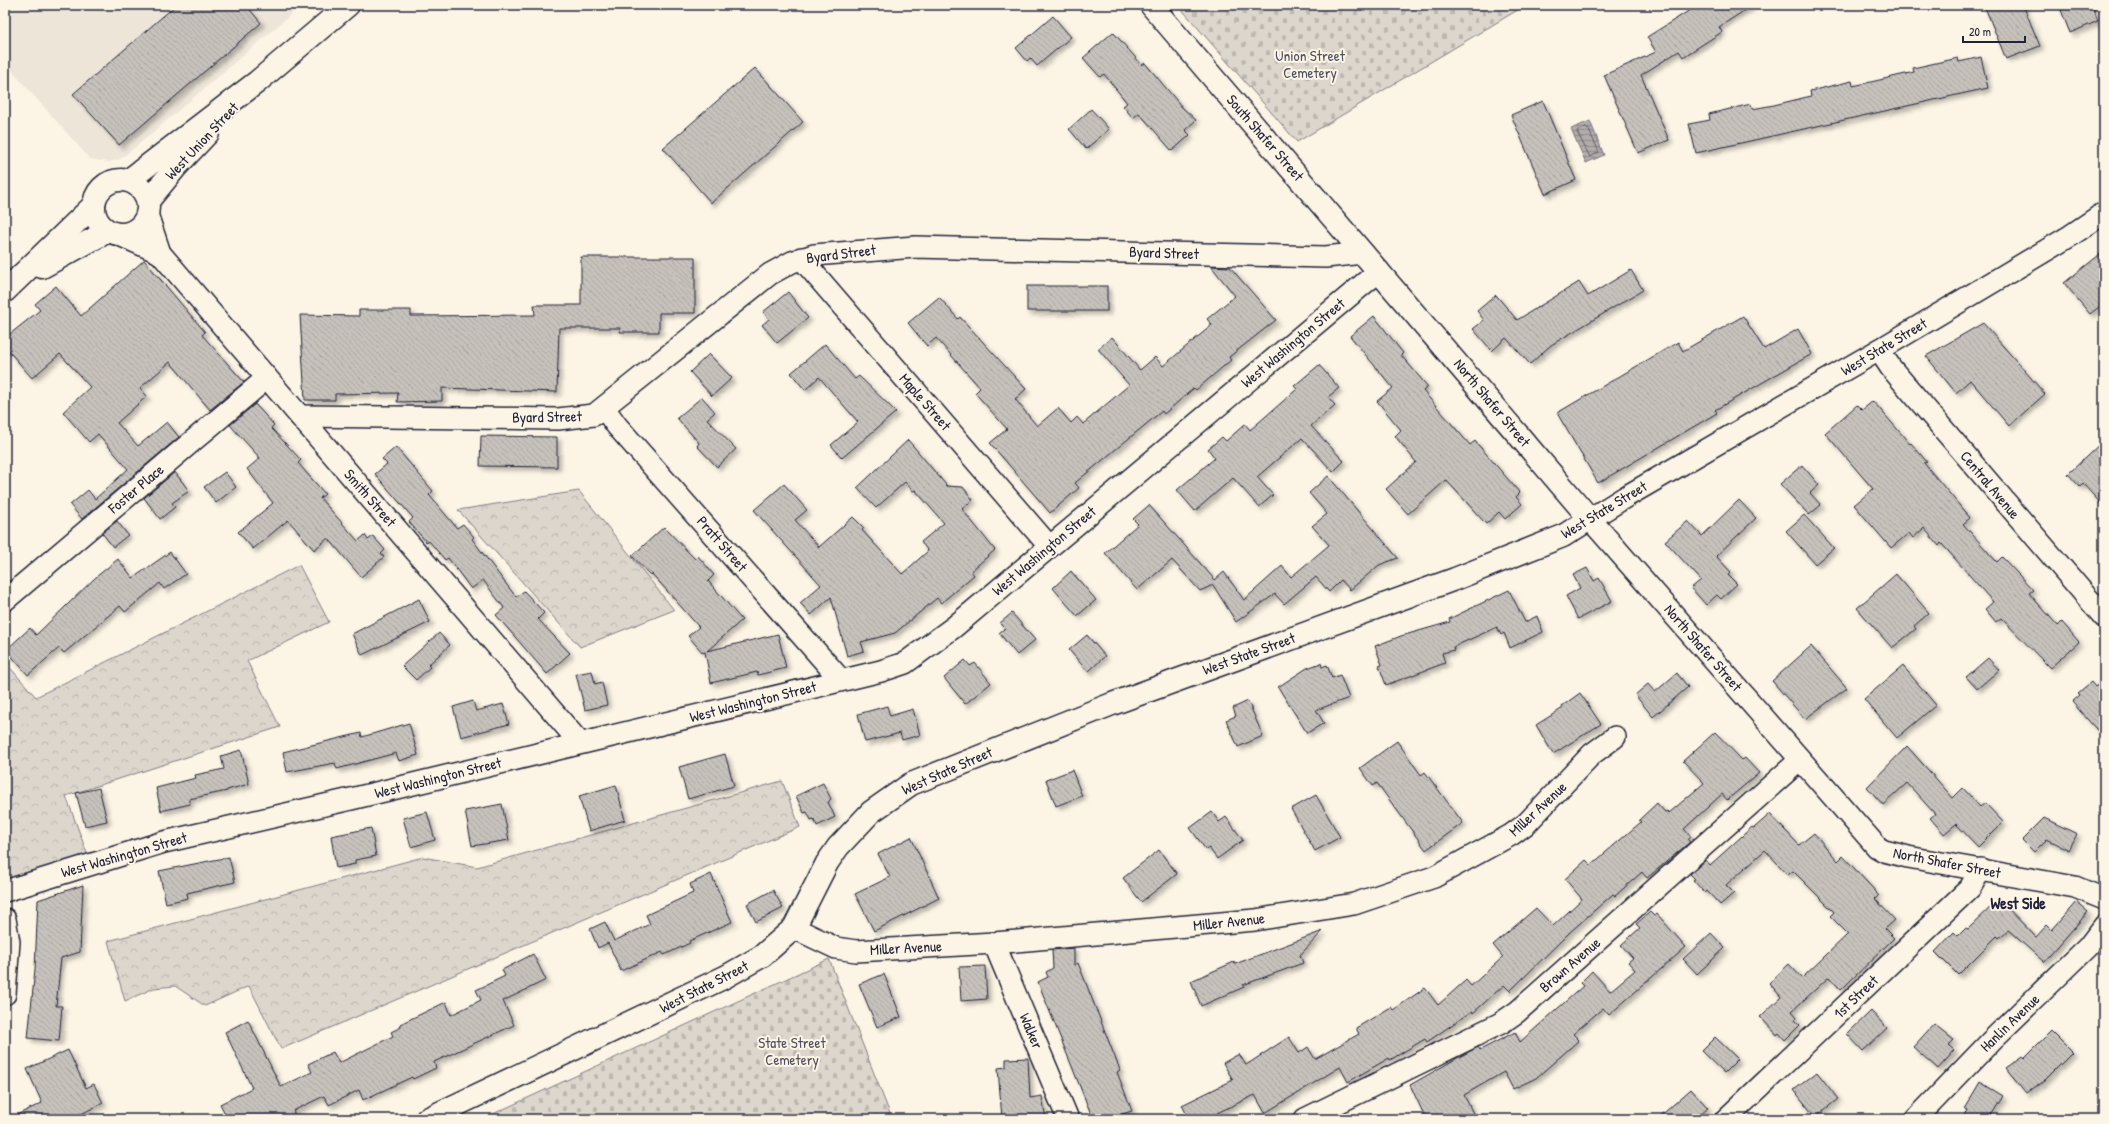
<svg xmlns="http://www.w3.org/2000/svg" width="2109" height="1124" viewBox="0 0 2109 1124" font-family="'Patrick Hand',sans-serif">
	<defs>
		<pattern id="forest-crowns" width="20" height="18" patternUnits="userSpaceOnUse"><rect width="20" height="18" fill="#dcd6cc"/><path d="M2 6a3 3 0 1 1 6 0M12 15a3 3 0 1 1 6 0" fill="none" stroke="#bcb7b0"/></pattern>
		<pattern id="cemetery-stones" width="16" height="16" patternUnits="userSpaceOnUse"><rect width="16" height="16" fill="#dcd6cc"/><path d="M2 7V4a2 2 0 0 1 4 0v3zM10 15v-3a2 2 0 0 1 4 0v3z" fill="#bcb7b0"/></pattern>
		<pattern id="water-rules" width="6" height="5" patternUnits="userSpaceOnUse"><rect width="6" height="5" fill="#b2adab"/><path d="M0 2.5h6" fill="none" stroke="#908c8c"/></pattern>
		<pattern id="building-back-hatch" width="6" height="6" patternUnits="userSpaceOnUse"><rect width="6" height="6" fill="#c6c1bb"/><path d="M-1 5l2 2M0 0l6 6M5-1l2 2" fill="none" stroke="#aaa6a2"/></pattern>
		<filter id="shadow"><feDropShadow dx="3.5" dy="3.5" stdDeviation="2" flood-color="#0004"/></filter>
	</defs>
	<rect width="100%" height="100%" fill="#fcf5e5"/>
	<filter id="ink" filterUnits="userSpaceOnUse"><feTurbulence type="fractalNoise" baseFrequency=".025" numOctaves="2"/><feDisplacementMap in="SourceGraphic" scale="8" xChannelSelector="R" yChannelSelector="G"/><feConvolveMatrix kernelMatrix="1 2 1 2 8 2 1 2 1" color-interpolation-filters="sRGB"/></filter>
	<g filter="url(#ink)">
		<!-- built -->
		<polygon fill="#ece5d8" points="5,5 302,5 138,145 120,159 109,162 90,159 5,63"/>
		<!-- forest -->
		<g fill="url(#forest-crowns)" stroke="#7f7c84">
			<polygon points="579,491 674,610 580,647 458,510"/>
			<polygon points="299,565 329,622 247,661 280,727 66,796 91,864 5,891 5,662 36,697"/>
			<polygon points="782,781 800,827 281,1049 249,986 205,1006 175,986 154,988 125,1001 108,941 423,857 477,867"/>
		</g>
		<!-- cemetery -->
		<g fill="url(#cemetery-stones)" stroke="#7f7c84">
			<polygon points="1178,5 1526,5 1297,142"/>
			<polygon points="829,959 892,1119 496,1119 493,1114"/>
		</g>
		<!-- water -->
		<polygon fill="url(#water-rules)" stroke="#78757e" points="1590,121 1604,155 1586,163 1571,129"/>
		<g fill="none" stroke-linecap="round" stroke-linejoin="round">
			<!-- shore -->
			<polygon stroke="#5c5a68" stroke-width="1" points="1586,127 1588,128 1599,152 1590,157 1577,132"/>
		</g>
		<!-- building -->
		<g fill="url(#building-back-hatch)" stroke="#22223b" filter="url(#shadow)">
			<polygon points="176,5 246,5 261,23 119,145 73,94"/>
			<polygon points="1698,5 1753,5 1719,27 1722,32 1683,57 1679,51 1641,75 1669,140 1638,153 1604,75 1656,52 1647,37"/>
			<polygon points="1984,5 2023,5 2040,46 2006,59"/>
			<polygon points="2059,5 2092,5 2098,21 2070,33"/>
			<polygon points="1053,16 1071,37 1037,66 1030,58 1027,61 1016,48"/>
			<polygon points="1113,32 1142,65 1145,63 1182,107 1196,120 1185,130 1190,135 1172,151 1139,113 1133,118 1123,106 1127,103 1104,74 1100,77 1083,58"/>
			<polygon points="1981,57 1988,88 1696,153 1689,124 1710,120 1709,114 1751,104 1752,109 1774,105 1811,96 1810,91 1852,81 1853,86 1875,81 1914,72 1913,68 1958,58 1959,62"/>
			<polygon points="755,68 803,122 711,203 663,148"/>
			<polygon points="1543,101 1576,180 1545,194 1511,115"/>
			<polygon points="1091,109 1109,129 1086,149 1069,129"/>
			<polygon points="2104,251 2104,303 2090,314 2064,283"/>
			<polygon points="581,257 695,257 695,313 659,313 659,332 620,332 620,328 559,328 557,392 442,388 442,401 397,402 398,393 335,394 335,400 305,400 300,315 359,316 359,310 411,310 411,316 535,315 534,305 581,305"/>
			<polygon points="144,260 205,332 202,335 244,382 210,410 170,362 140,388 147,396 117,423 138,446 167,422 179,437 82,519 70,505 88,490 95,499 128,469 98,434 89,442 63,412 90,387 60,354 32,378 5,347 5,338 40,310 35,304 56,286 81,316"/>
			<polygon points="1211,266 1230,267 1276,320 1229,357 1231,360 1196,390 1194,388 1164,414 1162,411 1075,483 1079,488 1050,513 990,443 1007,429 975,393 980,388 936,338 927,346 908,323 939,297 958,319 960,317 1026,389 1015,399 1037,426 1058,408 1071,423 1077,417 1083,424 1129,385 1098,349 1112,337 1140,370 1155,357 1163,366 1212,325 1207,319 1235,296"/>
			<polygon points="1631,270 1643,290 1551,345 1530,364 1506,338 1492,351 1473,329 1484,320 1477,311 1496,295 1517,320 1579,282 1588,296"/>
			<rect x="1027" y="286" width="80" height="25"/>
			<polygon points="788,292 808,318 777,343 762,325 769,319 763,312"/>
			<polygon points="1374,316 1403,353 1401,355 1428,387 1423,391 1470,445 1475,441 1520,493 1516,497 1522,504 1505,519 1499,512 1486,524 1446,480 1408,514 1386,489 1416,462 1395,436 1401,430 1377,401 1393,388 1350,336"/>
			<polygon points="1743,316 1764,349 1798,329 1812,354 1715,410 1717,413 1598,483 1557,413 1678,342 1683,351"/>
			<polygon points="1983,323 2045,394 2009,426 1970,380 1956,393 1926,356"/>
			<polygon points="825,344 855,379 859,376 896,412 842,458 831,445 858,422 819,377 805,390 791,373"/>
			<polygon points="709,354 732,378 712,396 690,372"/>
			<polygon points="1319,365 1339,388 1328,397 1335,405 1311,426 1344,461 1333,472 1302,438 1257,477 1273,495 1259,507 1233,478 1195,511 1177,490 1215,458 1208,449 1222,437 1226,441 1245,424 1250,430 1297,389 1294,386"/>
			<polygon points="702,397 715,412 707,419 736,449 717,467 697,446 699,443 677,418"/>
			<polygon points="1873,401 1910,444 1911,443 1927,462 1924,463 1970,518 1963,524 1997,562 2002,557 2033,590 2029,593 2058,626 2062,622 2079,642 2050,668 2001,618 1996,622 1985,609 1993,602 1941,543 1939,546 1924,528 1913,538 1909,533 1891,548 1854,505 1873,489 1825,433 1857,405 1862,410"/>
			<polygon points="255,404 274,425 271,428 301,460 298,463 325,494 320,498 358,541 365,535 368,540 373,536 385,550 381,554 384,557 361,577 328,538 314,550 288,520 253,549 238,532 273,503 247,469 260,458 230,425"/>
			<polygon points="481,436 557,437 557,467 480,466"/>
			<polygon points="908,440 947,486 963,487 973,500 962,509 995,550 971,571 974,575 941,603 937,598 895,633 861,642 864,651 847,656 831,597 811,615 800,603 821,585 754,510 784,484 807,510 795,520 819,547 853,517 864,528 862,530 902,574 928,551 921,542 944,523 915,490 913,491 905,482 876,508 857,488"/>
			<polygon points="2104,440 2104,507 2083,484 2080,487 2068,474"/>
			<polygon points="396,447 433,491 429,495 457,528 463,524 474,537 472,539 516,597 524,591 544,613 538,619 570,653 547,674 496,615 504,608 483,580 471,589 448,558 445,560 429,541 427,543 409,522 413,518 375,474 387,464 382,459"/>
			<polygon points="1802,465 1819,485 1810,493 1821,505 1809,515 1780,484"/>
			<polygon points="175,472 189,491 172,503 175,507 160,519 144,498"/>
			<polygon points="225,472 236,487 216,503 204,487"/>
			<polygon points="1328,476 1398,558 1379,565 1350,590 1341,580 1329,592 1316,577 1284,604 1275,594 1236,622 1213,585 1200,591 1172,560 1137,590 1105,553 1138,524 1133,519 1149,505 1215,580 1224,572 1244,600 1282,566 1291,577 1329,545 1312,526 1327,514 1309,493"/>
			<polygon points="1739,500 1756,518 1716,556 1731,572 1728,575 1737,584 1721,599 1717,595 1706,605 1691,588 1701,580 1665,541 1688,521 1702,536"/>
			<polygon points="1804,515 1834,548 1815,564 1786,531"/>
			<polygon points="117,521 128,535 113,547 102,533"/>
			<polygon points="664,527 695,559 698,556 714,575 708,581 742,620 707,651 778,634 786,668 758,675 757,672 711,683 705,652 703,653 688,636 699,627 652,574 650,575 632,556"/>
			<polygon points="170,552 186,574 164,589 160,583 125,612 120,606 64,653 59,648 28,675 6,650 30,628 36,635 96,577 118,559 133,578"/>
			<polygon points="1587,568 1594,581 1599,578 1612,601 1578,619 1566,596 1580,588 1573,575"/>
			<polygon points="1071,571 1096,600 1077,616 1053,588"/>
			<polygon points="1896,574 1929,613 1914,626 1916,629 1892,648 1857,608"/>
			<polygon points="1509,590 1525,622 1537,616 1543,632 1510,648 1504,633 1501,635 1497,627 1453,647 1454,650 1442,653 1445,663 1386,685 1379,666 1382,665 1375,646 1401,636 1450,622 1449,619"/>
			<polygon points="419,599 430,622 362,655 352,634"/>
			<polygon points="1012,613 1035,640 1017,655 999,633 1005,628 1000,623"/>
			<polygon points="439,633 450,645 428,665 430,667 416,680 402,666"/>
			<polygon points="1087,635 1105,656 1088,672 1069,650"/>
			<polygon points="1811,646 1847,688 1805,719 1772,681"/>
			<polygon points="1988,658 1999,670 1977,689 1966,677"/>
			<polygon points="965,660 970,666 975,663 991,683 965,704 944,678"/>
			<polygon points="1321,663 1322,667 1327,665 1332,678 1340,675 1349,698 1316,710 1324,723 1307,733 1278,687 1307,668"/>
			<polygon points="1903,666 1936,705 1897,738 1864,699"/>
			<polygon points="592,671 595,684 602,682 607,705 585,710 576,674"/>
			<polygon points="1677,673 1688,687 1653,717 1635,695 1648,684 1655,692"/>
			<polygon points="2104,680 2104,738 2072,702 2080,695 2078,693 2091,682 2095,687"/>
			<polygon points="1580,693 1601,724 1553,754 1536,725 1563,708 1562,706"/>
			<polygon points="473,701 476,711 503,704 509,724 461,737 453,707"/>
			<polygon points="1248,701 1263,736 1238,747 1226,720 1236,716 1233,708"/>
			<polygon points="887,706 890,716 913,709 920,735 902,740 900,733 865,742 858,714"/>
			<polygon points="409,723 418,755 399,761 396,753 337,769 335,763 287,772 283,752 361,733 362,737"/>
			<polygon points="1715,732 1742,760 1745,758 1759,773 1727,800 1722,794 1684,829 1691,837 1688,840 1690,842 1647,878 1642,872 1615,896 1613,894 1570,932 1510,991 1504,985 1473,1013 1472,1011 1427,1042 1425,1039 1390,1060 1389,1058 1348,1082 1340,1067 1265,1113 1255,1095 1217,1113 1220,1119 1189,1119 1182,1105 1233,1080 1223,1063 1239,1054 1246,1065 1289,1037 1299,1053 1308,1047 1315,1059 1359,1034 1356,1028 1391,1007 1393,1010 1425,988 1438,1005 1466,980 1471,986 1503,957 1493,945 1536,908 1553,926 1582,899 1565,879 1586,860 1591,865 1641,822 1639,820 1657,803 1665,812 1667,811 1669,813 1704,783 1683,761"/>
			<polygon points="1397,741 1421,775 1425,772 1463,823 1426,850 1377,783 1373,786 1360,768"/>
			<polygon points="1907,746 1953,798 1963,788 1980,807 1985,803 2003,822 1978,847 1956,824 1944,834 1930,818 1935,814 1907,783 1883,805 1867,787"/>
			<polygon points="241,750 249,784 227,790 227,791 189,799 190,804 161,811 156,788 196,778 195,775 224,769 221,756"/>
			<polygon points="725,754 734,786 688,799 679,767"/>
			<polygon points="1072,770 1082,796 1056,806 1046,780"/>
			<polygon points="823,783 831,799 828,802 835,817 817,826 814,819 811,820 807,812 804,813 796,796"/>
			<polygon points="616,785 625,820 589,831 579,796"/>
			<polygon points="99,788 107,821 85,826 76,793"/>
			<polygon points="1316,795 1340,837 1315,851 1291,809"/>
			<polygon points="502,804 509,840 472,846 465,811"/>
			<polygon points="427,812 435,840 411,847 403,818"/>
			<polygon points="1212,812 1219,822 1226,817 1243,840 1217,859 1209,848 1206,850 1190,828"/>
			<polygon points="1770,814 1799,845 1814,833 1838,861 1843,856 1879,895 1875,899 1895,920 1885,929 1894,938 1841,990 1829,977 1792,1011 1797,1017 1795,1020 1800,1025 1785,1040 1779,1033 1777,1035 1760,1017 1781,997 1769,983 1789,964 1802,978 1848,934 1830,916 1834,912 1793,871 1788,875 1765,850 1726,885 1734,893 1720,905 1707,891 1705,893 1693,880 1695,879 1690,874 1706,860 1710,865 1752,827 1754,828"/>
			<polygon points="2044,818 2077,834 2069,850 2047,839 2034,852 2022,840"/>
			<polygon points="371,828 376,856 355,860 355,864 336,868 331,836"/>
			<polygon points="911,837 939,898 874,931 855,894 890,877 878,854"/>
			<polygon points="1159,850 1177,874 1141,902 1123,878"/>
			<polygon points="229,857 235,882 187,893 188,898 166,903 159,871"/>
			<polygon points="711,874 732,922 689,941 690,943 664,955 662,952 621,971 608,943 598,948 590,929 605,922 614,941 650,924 646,915 693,893 690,884"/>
			<polygon points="83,885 80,952 61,958 56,1006 62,1006 59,1041 28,1038 35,969 38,900"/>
			<polygon points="773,890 783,908 756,922 747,904"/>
			<polygon points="1999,899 2036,937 2047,925 2052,930 2076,902 2088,912 2044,962 2008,930 1999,938 1997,936 1958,975 1935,952 1954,932 1958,936 1966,928 1968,929"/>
			<polygon points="1650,912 1654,916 1657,914 1686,947 1609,1015 1603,1008 1573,1034 1579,1040 1536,1078 1513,1089 1504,1072 1464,1095 1476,1119 1426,1119 1410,1085 1461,1056 1478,1047 1480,1050 1515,1032 1520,1042 1583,986 1580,983 1592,971 1610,991 1635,970 1628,962 1633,958 1621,945 1640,928 1636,924"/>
			<polygon points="1323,931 1300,955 1303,963 1243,985 1244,987 1201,1006 1191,981 1234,962 1235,964"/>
			<polygon points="1711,933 1725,948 1697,974 1683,959"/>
			<polygon points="1074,948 1074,965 1078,963 1120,1070 1117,1072 1132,1111 1122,1114 1124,1119 1093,1119 1038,982 1048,977 1046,972 1053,968 1052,950"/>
			<polygon points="533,954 546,980 503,1001 514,1025 434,1062 436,1068 413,1079 412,1077 363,1100 359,1090 329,1105 324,1096 293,1111 297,1119 228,1119 220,1104 252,1088 225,1032 248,1020 281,1087 312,1072 308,1064 333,1052 339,1063 393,1036 391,1032 401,1027 400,1024 446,1002 451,1015 481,1000 476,990 505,976 502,970"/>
			<polygon points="985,966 987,999 961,1001 959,967"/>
			<polygon points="884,974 901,1017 877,1027 859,984"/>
			<polygon points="1871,1011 1887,1028 1863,1051 1847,1034"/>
			<polygon points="1934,1024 1954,1040 1949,1045 1955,1050 1938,1069 1913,1047"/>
			<polygon points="2051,1031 2072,1052 2044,1080 2026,1094 2005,1068 2022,1056 2024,1058"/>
			<polygon points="1715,1037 1738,1059 1724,1073 1701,1051"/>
			<polygon points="68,1050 86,1088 94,1084 103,1103 71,1119 8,1119 42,1103 27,1069"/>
			<polygon points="1028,1058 1030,1098 1042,1096 1046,1119 1002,1119 998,1068 1006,1067 1006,1059"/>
			<polygon points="1817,1072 1838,1099 1815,1117 1794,1090"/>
			<polygon points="1980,1082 2003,1096 1989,1119 1962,1119 1967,1110 1964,1109"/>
			<polygon points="1691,1089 1708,1108 1696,1119 1657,1119"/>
		</g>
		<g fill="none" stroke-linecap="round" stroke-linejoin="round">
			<defs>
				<g id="minor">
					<polyline points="2104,213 2070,236 1879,350 1627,496 1590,519 1877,847 1884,851 1908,857 2075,887 2104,899"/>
					<polyline points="147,214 160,253 580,743"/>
					<polyline points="115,233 160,253"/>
					<polyline points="801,258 1049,546"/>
					<polyline points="1879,350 1891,368 2104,617"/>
					<polyline points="604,408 617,426 841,680"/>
					<polyline points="300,416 558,419 594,415 770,274 792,262 814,255 915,247 1325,257 1363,253"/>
					<polyline points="5,600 267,378"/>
					<polyline points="5,891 164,842 351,799 881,671 905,663 954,627 1379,271"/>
					<polyline points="5,919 9,942 5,994"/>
					<polyline points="794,928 836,948 856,951 994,943 1255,920 1354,904 1434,877 1511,835 1526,824 1592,754 1615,737"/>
					<polyline points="994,943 1068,1119"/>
					<polyline points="1305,1119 1501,1023 1517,1012 1800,760"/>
					<polyline points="1726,1119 1970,888 1981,869"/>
					<polyline points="1916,1119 1993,1039 2088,947 2104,926"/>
				</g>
				<polyline id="tertiary" points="427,1119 725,977 762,956 794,928 827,863 838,847 871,812 911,784 1112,704 1455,579 1563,536 1590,519 1151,5"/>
				<g id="secondary">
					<circle cx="121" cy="207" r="27"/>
					<polyline points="129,180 257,82 348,5"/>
					<polyline points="148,201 176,167 208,133"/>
					<polyline points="42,267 108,231"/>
					<polyline points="5,291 94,205"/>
				</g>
			</defs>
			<!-- minor casing -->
			<use href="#minor" stroke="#22223b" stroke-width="24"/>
			<!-- tertiary casing -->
			<use href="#tertiary" stroke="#22223b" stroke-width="25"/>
			<!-- secondary casing -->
			<use href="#secondary" stroke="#22223b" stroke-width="25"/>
			<!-- minor -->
			<use href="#minor" stroke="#fcf5e5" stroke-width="21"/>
			<!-- tertiary -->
			<use href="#tertiary" stroke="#fcf5e5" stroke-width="22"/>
			<!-- secondary -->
			<use href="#secondary" stroke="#fcf5e5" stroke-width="22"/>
		</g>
	</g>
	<g text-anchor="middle" stroke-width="4" stroke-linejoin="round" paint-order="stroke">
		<!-- park labels -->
		<g font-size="15" fill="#504f5f" stroke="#fcf5e5">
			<text x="1310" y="61">Union Street<tspan x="1310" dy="17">Cemetery</tspan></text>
			<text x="792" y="1048">State Street<tspan x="792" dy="17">Cemetery</tspan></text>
		</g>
		<!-- street labels -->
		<g font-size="15" fill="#22223b" stroke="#fcf5e5">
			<text transform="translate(1265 138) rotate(49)" y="5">South Shafer Street</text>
			<text transform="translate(202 141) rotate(-47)" y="5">West Union Street</text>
			<text transform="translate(1164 253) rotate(2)" y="5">Byard Street</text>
			<text transform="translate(841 254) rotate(-7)" y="5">Byard Street</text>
			<text transform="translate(1293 343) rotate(-40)" y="5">West Washington Street</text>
			<text transform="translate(1884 347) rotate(-31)" y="5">West State Street</text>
			<text transform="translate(925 402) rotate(49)" y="5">Maple Street</text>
			<text transform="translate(1492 403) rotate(50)" y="5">North Shafer Street</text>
			<text transform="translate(547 417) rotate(-1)" y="5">Byard Street</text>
			<text transform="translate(1990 485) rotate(50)" y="5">Central Avenue</text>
			<text transform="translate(136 489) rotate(-40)" y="5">Foster Place</text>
			<text transform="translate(370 498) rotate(49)" y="5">Smith Street</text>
			<text transform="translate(1604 510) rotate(-31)" y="5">West State Street</text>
			<text transform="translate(722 544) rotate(49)" y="5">Pratt Street</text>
			<text transform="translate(1044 551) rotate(-40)" y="5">West Washington Street</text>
			<text transform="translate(1703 648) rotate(49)" y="5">North Shafer Street</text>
			<text transform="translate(1249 654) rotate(-20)" y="5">West State Street</text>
			<text transform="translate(753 702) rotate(-14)" y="5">West Washington Street</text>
			<text transform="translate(947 771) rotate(-24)" y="5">West State Street</text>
			<text transform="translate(438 778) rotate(-14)" y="5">West Washington Street</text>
			<text transform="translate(1538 809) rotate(-43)" y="5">Miller Avenue</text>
			<text transform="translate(124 855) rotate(-16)" y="5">West Washington Street</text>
			<text transform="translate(1947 863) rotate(11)" y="5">North Shafer Street</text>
			<text transform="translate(1229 922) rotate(-6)" y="5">Miller Avenue</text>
			<text transform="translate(906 948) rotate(-3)" y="5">Miller Avenue</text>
			<text transform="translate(1570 965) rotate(-41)" y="5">Brown Avenue</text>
			<text transform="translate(704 987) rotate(-27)" y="5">West State Street</text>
			<text transform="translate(1856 997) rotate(-44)" y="5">1st Street</text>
			<text transform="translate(2010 1023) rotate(-44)" y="5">Hanlin Avenue</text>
			<text transform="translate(1031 1031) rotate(67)" y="5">Walker</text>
		</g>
		<!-- neighbourhood labels -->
		<g font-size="16" font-weight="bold" fill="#22223b" stroke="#fcf5e5">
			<text x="2018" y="909">West Side</text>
		</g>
	</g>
	<!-- margin -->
	<rect width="2109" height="1124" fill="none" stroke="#fcf5e5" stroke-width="20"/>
	<rect x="10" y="10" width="2089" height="1104" fill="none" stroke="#22223b" stroke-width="1.5" filter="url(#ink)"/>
	<!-- scale -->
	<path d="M1963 36v6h62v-6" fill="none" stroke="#22223b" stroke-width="2"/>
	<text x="1969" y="36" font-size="12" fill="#22223b" stroke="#fcf5e5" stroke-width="3" paint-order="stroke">20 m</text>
</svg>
